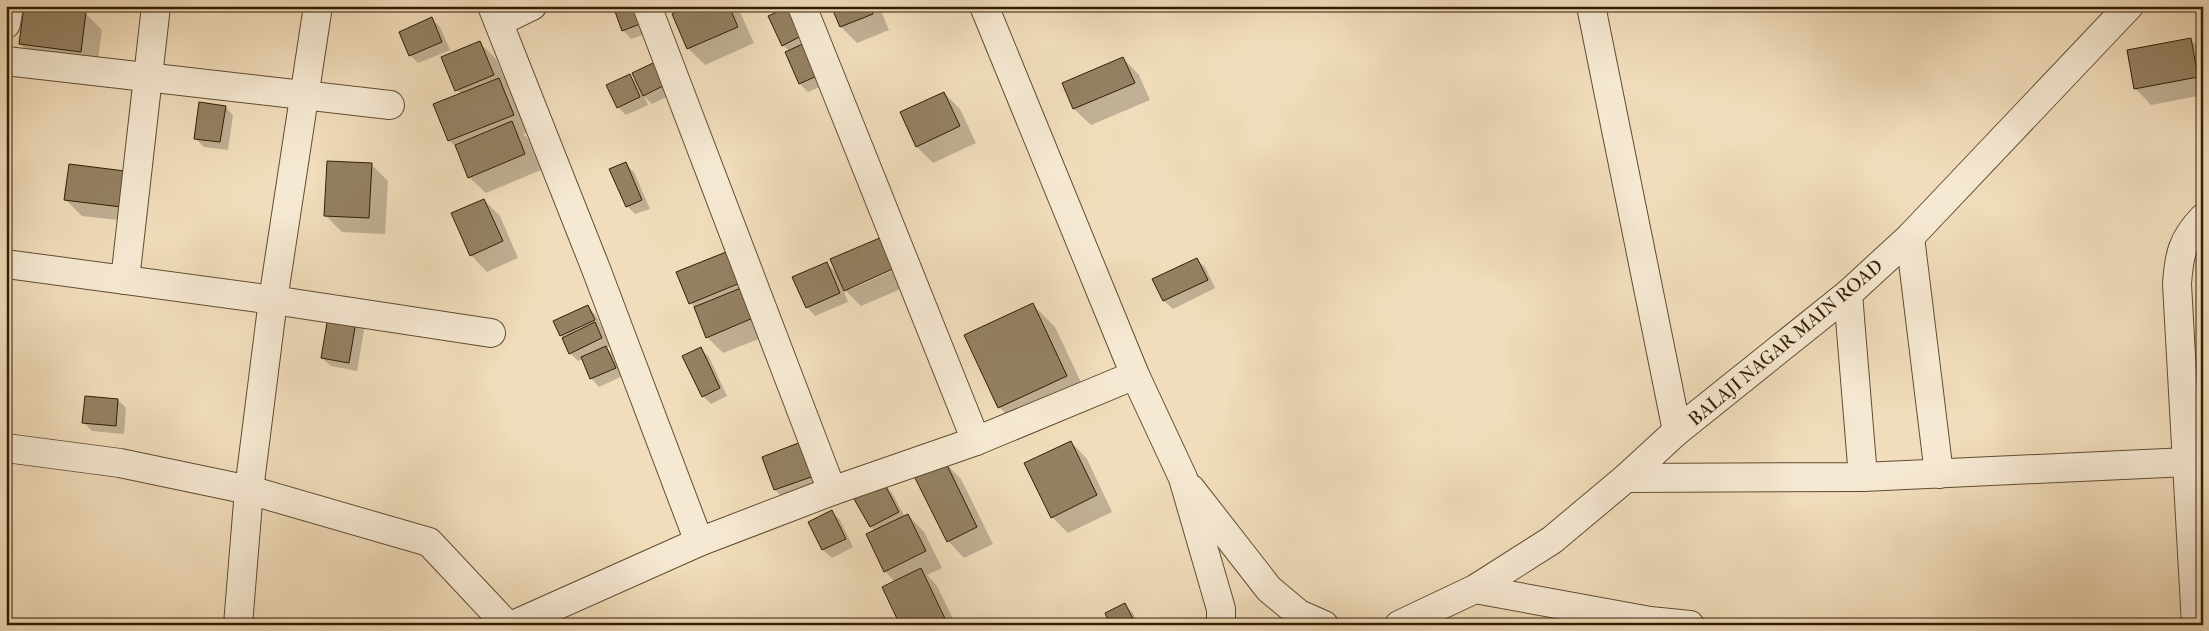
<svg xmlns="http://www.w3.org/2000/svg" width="2209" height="631" viewBox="0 0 2209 631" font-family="'IM FELL French Canon',serif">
	<rect width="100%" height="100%" fill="#f1ddbb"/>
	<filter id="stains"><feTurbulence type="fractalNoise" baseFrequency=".004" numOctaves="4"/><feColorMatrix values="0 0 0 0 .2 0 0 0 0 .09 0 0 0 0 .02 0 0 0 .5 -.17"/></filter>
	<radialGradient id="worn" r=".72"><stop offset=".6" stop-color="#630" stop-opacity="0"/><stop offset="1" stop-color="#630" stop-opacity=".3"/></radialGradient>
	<!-- shadow -->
	<g fill="#0003" fill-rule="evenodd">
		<polygon points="25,6 86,14 102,30 97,67 36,60 20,44"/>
		<polygon points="614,6 637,6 648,33 631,39 623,30"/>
		<polygon points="674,6 735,6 739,10 754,43 705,65 688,48 679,13"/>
		<polygon points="832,6 879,6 889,30 857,43 841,27"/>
		<polygon points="788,9 827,84 808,92 800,84 786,53 789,51 783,45"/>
		<polygon points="432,19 440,27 450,50 418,63 410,55"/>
		<polygon points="2190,39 2203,51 2203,95 2151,105 2135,88"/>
		<polygon points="479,42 496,59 509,89 515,95 529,131 523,134 528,139 541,170 486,193 469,177 458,149 449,140 461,94 457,90"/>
		<polygon points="1123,58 1139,75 1150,100 1091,125 1074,109 1064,83"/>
		<polygon points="655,64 673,94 652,104 644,96 648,105 626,115 618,107 630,76 638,84"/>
		<polygon points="944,93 960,109 976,143 933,163 917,147 901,113"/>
		<polygon points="225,107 233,115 228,150 204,147 195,138"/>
		<polygon points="371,164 388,181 385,234 342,232 326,216"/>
		<polygon points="625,164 634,172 650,209 635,214 627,206"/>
		<polygon points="141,189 137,222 82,216 66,200"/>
		<polygon points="484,200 500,216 518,258 487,272 471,255"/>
		<path d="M881,238L898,255L910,285L861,306L842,287L848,302L815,316L807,307L793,278L827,264L839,275L832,259ZM900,265L901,267L851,289V286Z"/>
		<polygon points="726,253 769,335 723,353 707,337 678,273"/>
		<polygon points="1196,259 1205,267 1215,288 1173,309 1164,301 1154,280"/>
		<polygon points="1033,305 1055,327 1089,399 1022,430 999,407"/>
		<polygon points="587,306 596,315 610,346 606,348 615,356 623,376 599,387 591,378 583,359 578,361 570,353 561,335"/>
		<polygon points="330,312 365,325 357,371 331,366 322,358"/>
		<polygon points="701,349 709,357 727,396 711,404 703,396"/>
		<polygon points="118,400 126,408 124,434 92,431 84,423"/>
		<polygon points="1071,442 1087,459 1112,512 1068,533 1052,517"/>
		<polygon points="801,443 829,492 792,506 775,490 763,457"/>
		<polygon points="945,463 961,479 993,544 964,558 948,541"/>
		<polygon points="884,484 892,493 905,517 908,515 924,532 942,568 927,575 937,586 956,625 901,625 895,582 885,571 875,531 871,526"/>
		<polygon points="832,512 840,520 853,547 832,558 823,550 810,522"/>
		<polygon points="1124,604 1133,613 1139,625 1112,625"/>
	</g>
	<!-- building -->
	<g fill="#948163" stroke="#301d03">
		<polygon points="24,6 86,12 81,52 19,44"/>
		<polygon points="613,6 633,6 640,24 622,31"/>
		<polygon points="691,6 729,6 738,27 687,49 672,14"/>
		<polygon points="831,6 870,6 873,14 840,27"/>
		<polygon points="788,7 801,36 782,46 768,16"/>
		<polygon points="432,17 442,42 409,56 399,32"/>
		<polygon points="2191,38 2198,77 2134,89 2127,50"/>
		<polygon points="480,41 494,75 455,91 441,57"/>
		<polygon points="805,43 819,75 799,84 785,52"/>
		<polygon points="1123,57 1135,83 1073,109 1062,83"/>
		<polygon points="655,62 665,85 643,96 632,73"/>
		<polygon points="630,74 640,97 617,108 606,85"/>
		<polygon points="499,78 514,115 448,141 433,104"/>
		<polygon points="944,92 960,126 916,147 900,112"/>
		<polygon points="199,102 226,106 220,142 194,139"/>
		<polygon points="512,121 525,154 468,178 455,145"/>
		<polygon points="327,161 372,163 369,218 324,216"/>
		<polygon points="626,162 642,200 626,207 609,169"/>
		<polygon points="69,164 125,171 121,207 64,200"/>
		<polygon points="484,199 503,241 470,256 451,213"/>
		<polygon points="882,237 895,268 844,291 830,259"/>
		<polygon points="726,252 740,283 689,304 676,272"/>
		<polygon points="1197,258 1208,280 1163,301 1152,279"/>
		<polygon points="827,262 840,293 806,308 792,277"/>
		<polygon points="741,288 753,318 706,338 694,307"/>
		<polygon points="1033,303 1067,376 998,408 964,335"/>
		<polygon points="588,305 595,320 560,336 553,321"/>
		<polygon points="329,311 357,316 349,363 321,358"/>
		<polygon points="595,322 602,338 569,354 562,338"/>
		<polygon points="606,346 616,368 590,379 581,357"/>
		<polygon points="701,347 720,388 702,397 682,356"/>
		<polygon points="85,396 118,399 116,426 82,423"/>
		<polygon points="1071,441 1097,495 1051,518 1024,463"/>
		<polygon points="801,442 814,476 774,490 762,457"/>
		<polygon points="945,461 977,527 947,542 914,476"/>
		<polygon points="884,483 899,512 870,527 854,499"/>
		<polygon points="832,510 846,539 822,550 808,522"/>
		<polygon points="908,514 926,551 884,572 866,534"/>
		<polygon points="921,568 948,625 900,625 882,587"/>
		<polygon points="1125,603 1136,625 1110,625 1105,613"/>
	</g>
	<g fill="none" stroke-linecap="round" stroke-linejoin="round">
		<defs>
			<g id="minor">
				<polyline points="492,6 596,269 699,542"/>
				<polyline points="647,6 832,491"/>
				<polyline points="802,6 976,441"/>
				<polyline points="1591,6 1677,431"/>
				<polyline points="499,22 532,6"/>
				<polyline points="6,24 9,6"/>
				<polyline points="6,61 390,105"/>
				<polyline points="1910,237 1939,474"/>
				<polyline points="6,264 273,300 491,333"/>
				<polyline points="125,280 156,6"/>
				<polyline points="1848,294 1863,477"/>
				<polyline points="1626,478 1863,477 2187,462"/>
				<polyline points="1475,589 1650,621 1690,625"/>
				<polyline points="238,625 249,490 273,300 318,6"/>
				<polyline points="513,625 699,542 832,491 976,441 1135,375"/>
				<path d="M2196,625L2177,284C2179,255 2182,240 2203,218"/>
			</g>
			<g id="tertiary">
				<polyline points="984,6 1135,375 1183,478 1221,609 1221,625"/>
				<polyline points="6,448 120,463 249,490 429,542 507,625"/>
				<polyline points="1191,489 1269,589 1299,614 1324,625"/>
				<polyline points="1399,625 1475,589 1552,540 1626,478 1677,431 1848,294 1910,237 2129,6"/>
			</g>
		</defs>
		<!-- minor casing -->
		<use href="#minor" stroke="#604d31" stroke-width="30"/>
		<!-- tertiary casing -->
		<use href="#tertiary" stroke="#604d31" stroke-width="30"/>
		<!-- minor -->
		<use href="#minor" stroke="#f6e9d3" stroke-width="28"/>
		<!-- tertiary -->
		<use href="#tertiary" stroke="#f6e9d3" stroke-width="28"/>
	</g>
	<g text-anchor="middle" stroke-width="4" stroke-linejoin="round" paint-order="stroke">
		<!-- street labels -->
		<g font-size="19" fill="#301d03" stroke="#f6e9d3">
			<text transform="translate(1785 342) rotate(-40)" y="7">BALAJI NAGAR MAIN ROAD</text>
		</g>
	</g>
	<!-- margin -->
	<rect width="2209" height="631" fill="none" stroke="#f1ddbb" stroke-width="25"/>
	<rect x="8" y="8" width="2194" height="616" fill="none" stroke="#301d03" stroke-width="2.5"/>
	<rect x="12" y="12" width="2184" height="606" fill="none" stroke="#301d03"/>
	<rect width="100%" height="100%" filter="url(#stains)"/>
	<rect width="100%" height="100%" fill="url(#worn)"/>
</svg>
